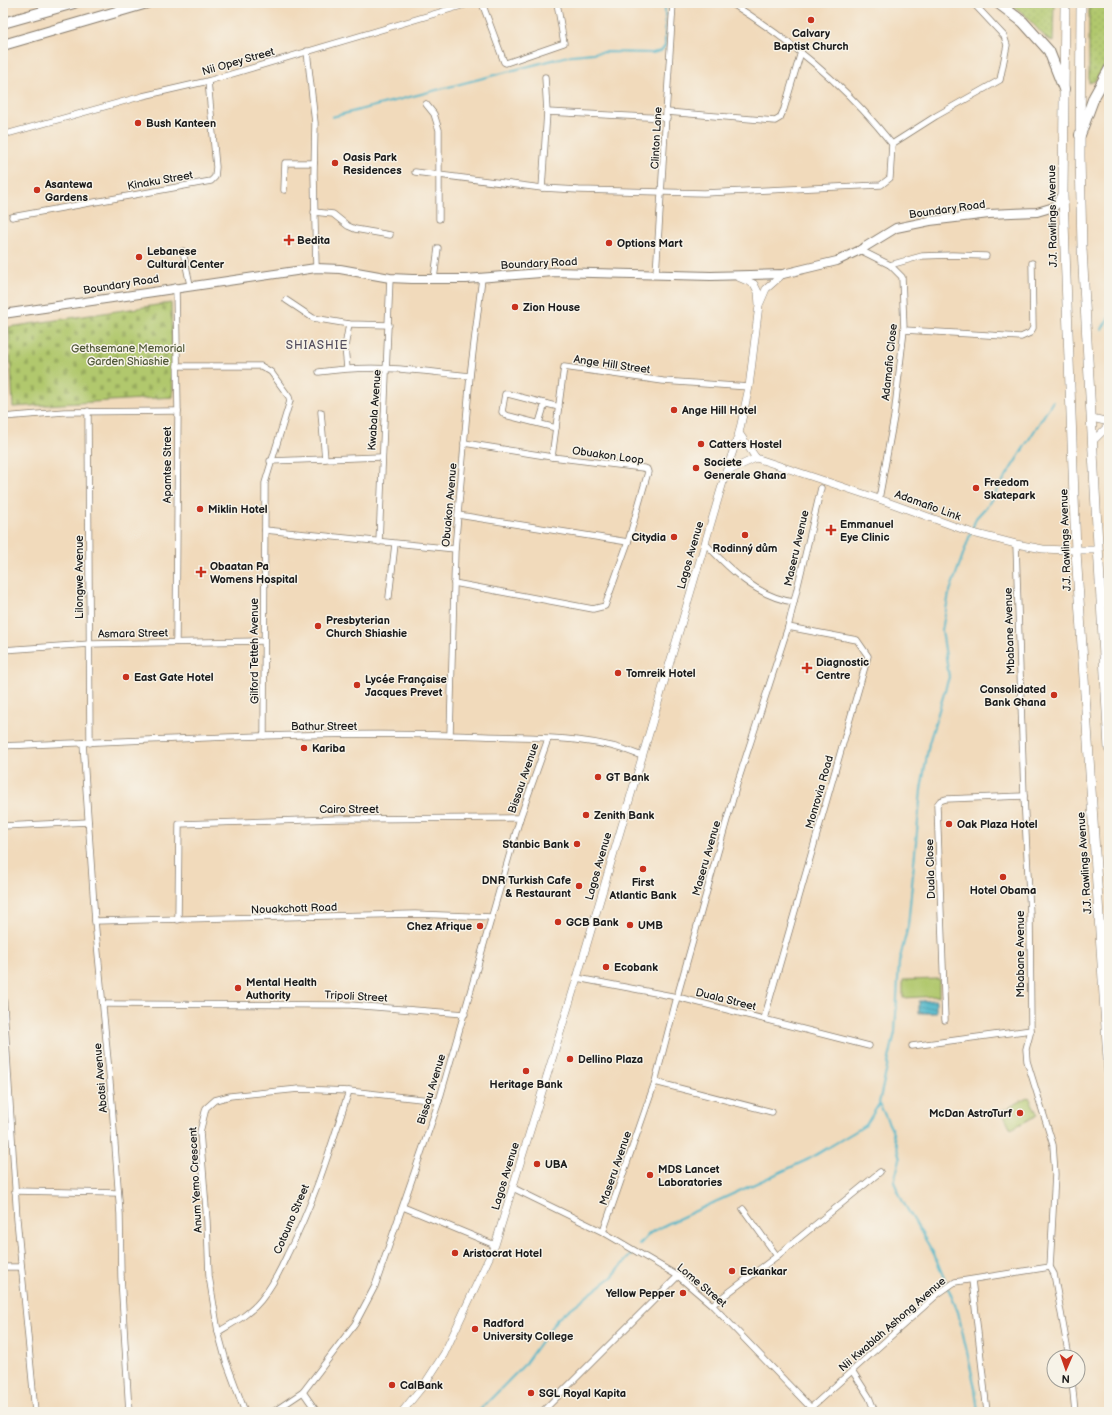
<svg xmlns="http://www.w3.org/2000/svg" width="1112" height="1415" viewBox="0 0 1112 1415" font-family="'Balsamiq Sans',sans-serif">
	<defs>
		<pattern id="grass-dots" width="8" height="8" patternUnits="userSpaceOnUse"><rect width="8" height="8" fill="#b1c86d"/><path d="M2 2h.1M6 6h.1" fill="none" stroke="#98ab5e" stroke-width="1.8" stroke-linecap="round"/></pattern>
		<pattern id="cemetery-stones" width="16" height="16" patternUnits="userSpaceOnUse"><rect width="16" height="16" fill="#b1c86d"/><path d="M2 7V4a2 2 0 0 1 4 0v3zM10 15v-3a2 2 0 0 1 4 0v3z" fill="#98ab5e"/></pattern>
		<pattern id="water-rules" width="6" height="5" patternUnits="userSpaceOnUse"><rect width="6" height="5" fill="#4bb5c9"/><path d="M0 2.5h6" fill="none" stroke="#3e92a2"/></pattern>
	</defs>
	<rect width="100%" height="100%" fill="#f7f3e8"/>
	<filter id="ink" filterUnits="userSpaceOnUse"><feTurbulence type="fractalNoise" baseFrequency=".025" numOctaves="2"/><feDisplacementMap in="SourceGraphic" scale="8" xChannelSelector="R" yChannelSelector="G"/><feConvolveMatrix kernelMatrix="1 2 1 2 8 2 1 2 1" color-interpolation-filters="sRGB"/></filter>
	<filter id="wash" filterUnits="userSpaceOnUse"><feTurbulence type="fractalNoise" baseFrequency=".012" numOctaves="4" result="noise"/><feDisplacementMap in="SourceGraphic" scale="16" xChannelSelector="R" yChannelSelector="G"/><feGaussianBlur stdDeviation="0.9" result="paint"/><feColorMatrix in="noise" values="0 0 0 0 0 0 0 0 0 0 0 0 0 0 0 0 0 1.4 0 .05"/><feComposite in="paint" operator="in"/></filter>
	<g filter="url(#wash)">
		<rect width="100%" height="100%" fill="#f1dabb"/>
		<!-- grass -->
		<g fill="url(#grass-dots)" stroke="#667244">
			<polygon points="1009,3 1054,3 1053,42 1046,38 1024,14"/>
			<polygon points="1089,3 1109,3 1109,58 1095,81 1089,83"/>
		</g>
		<!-- cemetery -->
		<polygon fill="url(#cemetery-stones)" stroke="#667244" points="171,303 173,397 13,407 9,327"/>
		<!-- pitch -->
		<g fill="#b1c86d" stroke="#667244">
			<polygon points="939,979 939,996 903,998 903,980"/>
			<polygon points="1029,1097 1038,1115 1011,1129 1002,1111"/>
		</g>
		<!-- water -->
		<polygon fill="url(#water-rules)" stroke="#346872" points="936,1000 936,1013 919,1013 919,1001"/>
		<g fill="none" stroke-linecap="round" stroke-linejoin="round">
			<!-- stream -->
			<g stroke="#4bb5c9" stroke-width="2">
				<polyline points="332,117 572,55 604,52 652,53 661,51 665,46 665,3"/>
				<polyline points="1102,329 1109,317"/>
				<polyline points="639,1245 650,1233 667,1224 809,1159 866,1125 879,1104"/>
				<polyline points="478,1412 524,1365 557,1319 612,1277 632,1253"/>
				<polyline points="978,1412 975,1388 958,1312 934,1254 903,1202 894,1182 900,1159 892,1130 879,1103 895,1032 899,962 908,926 921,790 929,743 949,677 942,630 949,594 976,518 988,505 1053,401"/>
			</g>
		</g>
	</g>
	<g filter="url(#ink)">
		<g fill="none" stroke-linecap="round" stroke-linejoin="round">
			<defs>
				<g id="minor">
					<polyline points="482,3 504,62 506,63 564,43 557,3"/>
					<polyline points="307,51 315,123 314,174 316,268"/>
					<polyline points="426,104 434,114 439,130 439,219"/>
					<polyline points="547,112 667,118"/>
					<polyline points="667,112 775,121 780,118 784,109 801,52"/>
					<polyline points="10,133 143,96 208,81 471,3"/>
					<polyline points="892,144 936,116 1000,80 1007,45 1004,36 976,6"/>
					<path d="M415,172L542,188L579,190L704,193L881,185L890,178L892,144C847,87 792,41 731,3"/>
					<polyline points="542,188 547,112 545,77"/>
					<polyline points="284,190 285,163 314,163"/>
					<polyline points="314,212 333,214 348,226 355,229 390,235"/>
					<polyline points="12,217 211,181 215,177 216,167 208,81"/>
					<polyline points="860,250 890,265 902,277 904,330 894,417 879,499"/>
					<polyline points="183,251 190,285"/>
					<polyline points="890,265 922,256 952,255 986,256"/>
					<polyline points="656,274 673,3"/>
					<polyline points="434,279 438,248"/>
					<polyline points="286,300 313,318 349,324 389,325"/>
					<polyline points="904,330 1021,337 1030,333 1033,328 1032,263"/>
					<polyline points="177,366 261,366 271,372 289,397 290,401 265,483 264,736"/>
					<polyline points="347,368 345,347 349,324"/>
					<path d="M319,372C370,364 419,370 470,376"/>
					<polyline points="88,411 90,743"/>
					<polyline points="321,412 325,459"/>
					<polyline points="3,417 64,412 178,411"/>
					<polyline points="539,423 545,403"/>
					<polyline points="556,428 505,415 502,412 505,394 508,394 559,407"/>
					<polyline points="552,457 564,367 663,381 749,387"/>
					<polyline points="270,461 381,457"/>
					<polyline points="458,515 628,542"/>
					<polyline points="265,530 455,549"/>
					<polyline points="379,542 390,278"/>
					<path d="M705,543C729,569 757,597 794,602"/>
					<polyline points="1016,544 1024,796 1030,914 1031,1030 1026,1049 1027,1061 1053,1145 1055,1174 1050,1267 1054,1274 1069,1357"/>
					<polyline points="454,583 593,609 605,606 628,542 648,472 647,469 643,468 552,457 464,443"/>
					<polyline points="389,597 395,544"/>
					<polyline points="176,642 178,411 176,287"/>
					<polyline points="3,650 90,644 264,641"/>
					<polyline points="450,735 455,549 470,376 482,278"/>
					<polyline points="83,743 95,921 112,1104 120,1214 121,1277 129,1412"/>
					<path d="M3,746C163,740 323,730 483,736C536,738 593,735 642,756"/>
					<polyline points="3,826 88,822"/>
					<polyline points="178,920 179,824 337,819 520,818"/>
					<polyline points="95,921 415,914 492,917"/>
					<polyline points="577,978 677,997 869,1046"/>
					<polyline points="3,989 17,1219 35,1412"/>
					<polyline points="103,1004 350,1005 465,1014"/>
					<polyline points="764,1019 868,656 857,640 788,627"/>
					<polyline points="945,1020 937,805 940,801 946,799 1024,796"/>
					<polyline points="912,1046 1031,1030"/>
					<polyline points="655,1082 772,1112"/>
					<polyline points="513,1188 603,1232 678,1276 712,1305 811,1408"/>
					<polyline points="15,1191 118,1193"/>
					<polyline points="403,1207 495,1245"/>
					<polyline points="743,1209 777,1256"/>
					<polyline points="603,1232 655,1082 677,997 737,784 788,627 821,488"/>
					<polyline points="3,1267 21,1267"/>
					<polyline points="972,1280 987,1412"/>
					<polyline points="712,1305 777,1256 880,1172"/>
					<path d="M218,1332C233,1323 250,1314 261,1300C272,1286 280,1271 287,1255C314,1203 331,1146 349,1091"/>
					<polyline points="853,1372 869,1397 875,1412"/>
					<polyline points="1072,1381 1075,1412"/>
					<polyline points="303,1392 317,1412"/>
					<polyline points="245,1412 226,1361 218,1332 209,1276 207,1221 200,1132 206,1108 215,1100 230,1096 299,1089 349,1091 439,1101"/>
					<polyline points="273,1412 303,1392 355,1324 375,1286 439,1101 520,818 548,739"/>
					<polyline points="542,1412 678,1276"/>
					<polyline points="806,1412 938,1294 955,1282 1050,1267"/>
				</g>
				<g id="tertiary">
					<polyline points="760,303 766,289 783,274"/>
					<polyline points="1092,418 1109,422"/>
					<polyline points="739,433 756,458 879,499 973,533 1016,544 1043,549 1065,550 1097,550"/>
					<polyline points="1093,441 1109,425"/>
					<polyline points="726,472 756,458"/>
					<polyline points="402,1412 426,1382 444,1354 495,1245 577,978 726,472 739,433 749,387 759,305 758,292 754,284 738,277"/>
				</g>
				<polyline id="secondary" points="3,314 316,268 340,269 390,278 412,279 466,279 553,272 711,276 783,274 837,261 860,250 896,228 930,221 989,214 1037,212 1054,207 1063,195"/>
				<g id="trunk">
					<polyline points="1065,3 1063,195 1076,551 1109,1075"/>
					<polyline points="1081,3 1080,156 1082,248 1109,749"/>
				</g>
				<g id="motorway">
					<polyline points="998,3 1023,22 1049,51 1064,89"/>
					<polyline points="3,23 74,3"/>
					<polyline points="3,45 147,3"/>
					<polyline points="1080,135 1094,97 1109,70"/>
				</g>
			</defs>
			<!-- minor casing -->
			<use href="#minor" stroke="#867b6c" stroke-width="7"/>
			<!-- tertiary casing -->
			<use href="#tertiary" stroke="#867b6c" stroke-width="8"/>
			<!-- secondary casing -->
			<use href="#secondary" stroke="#867b6c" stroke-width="10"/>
			<!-- trunk casing -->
			<use href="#trunk" stroke="#867b6c" stroke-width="10"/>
			<!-- motorway casing -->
			<use href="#motorway" stroke="#867b6c" stroke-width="12"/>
			<!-- minor -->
			<use href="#minor" stroke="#fff" stroke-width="5.5"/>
			<!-- tertiary -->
			<use href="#tertiary" stroke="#fff" stroke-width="7"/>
			<!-- secondary -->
			<use href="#secondary" stroke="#fff" stroke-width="8"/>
			<!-- trunk -->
			<use href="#trunk" stroke="#fff" stroke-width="9"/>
			<!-- motorway -->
			<use href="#motorway" stroke="#fff" stroke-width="10"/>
		</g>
	</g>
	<!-- markers -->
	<g fill="#c8321e" stroke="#f7f3e8" stroke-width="1.5">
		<circle cx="811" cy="20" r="4"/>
		<circle cx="138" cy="123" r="4"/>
		<circle cx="335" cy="163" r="4"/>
		<circle cx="37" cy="190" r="4"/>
		<path d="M287 234h4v4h4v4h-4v4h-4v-4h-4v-4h4z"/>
		<circle cx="609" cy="243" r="4"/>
		<circle cx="139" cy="257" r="4"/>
		<circle cx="515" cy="307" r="4"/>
		<circle cx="674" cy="410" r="4"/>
		<circle cx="701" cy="444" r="4"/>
		<circle cx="696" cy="468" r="4"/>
		<circle cx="976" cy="488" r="4"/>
		<circle cx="200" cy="509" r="4"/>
		<path d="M829 524h4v4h4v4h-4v4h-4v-4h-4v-4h4z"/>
		<circle cx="745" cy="535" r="4"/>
		<circle cx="674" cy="537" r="4"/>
		<path d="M199 566h4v4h4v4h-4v4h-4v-4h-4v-4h4z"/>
		<circle cx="318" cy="626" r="4"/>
		<path d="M805 662h4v4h4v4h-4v4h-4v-4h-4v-4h4z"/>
		<circle cx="618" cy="673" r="4"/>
		<circle cx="126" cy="677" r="4"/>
		<circle cx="357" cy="685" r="4"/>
		<circle cx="1054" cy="695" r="4"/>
		<circle cx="304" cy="748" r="4"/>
		<circle cx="598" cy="777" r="4"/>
		<circle cx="586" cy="815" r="4"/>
		<circle cx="949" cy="824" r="4"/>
		<circle cx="577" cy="844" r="4"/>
		<circle cx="643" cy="869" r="4"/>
		<circle cx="1003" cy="877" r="4"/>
		<circle cx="579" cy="886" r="4"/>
		<circle cx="558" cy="922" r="4"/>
		<circle cx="630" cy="925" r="4"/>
		<circle cx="480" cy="926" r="4"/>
		<circle cx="606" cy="967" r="4"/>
		<circle cx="238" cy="988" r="4"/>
		<circle cx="570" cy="1059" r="4"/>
		<circle cx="526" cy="1071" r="4"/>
		<circle cx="1020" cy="1113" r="4"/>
		<circle cx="537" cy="1164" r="4"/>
		<circle cx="650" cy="1175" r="4"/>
		<circle cx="455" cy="1253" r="4"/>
		<circle cx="732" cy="1271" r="4"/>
		<circle cx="683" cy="1293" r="4"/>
		<circle cx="475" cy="1329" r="4"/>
		<circle cx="392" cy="1385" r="4"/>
		<circle cx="531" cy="1393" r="4"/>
	</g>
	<g text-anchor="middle" stroke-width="3" stroke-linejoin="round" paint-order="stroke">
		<!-- poi labels -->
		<g font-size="11" font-weight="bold" fill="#1c1c1c" stroke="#f7f3e8" text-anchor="start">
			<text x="811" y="37" text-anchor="middle">Calvary<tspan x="811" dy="13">Baptist Church</tspan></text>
			<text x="146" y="127">Bush Kanteen</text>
			<text x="343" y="161">Oasis Park<tspan x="343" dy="13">Residences</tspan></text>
			<text x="45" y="188">Asantewa<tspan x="45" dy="13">Gardens</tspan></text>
			<text x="297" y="244">Bedita</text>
			<text x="617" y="247">Options Mart</text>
			<text x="147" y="255">Lebanese<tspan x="147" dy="13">Cultural Center</tspan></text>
			<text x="523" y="311">Zion House</text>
			<text x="682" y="414">Ange Hill Hotel</text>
			<text x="709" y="448">Catters Hostel</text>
			<text x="704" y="466">Societe<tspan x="704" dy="13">Generale Ghana</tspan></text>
			<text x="984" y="486">Freedom<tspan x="984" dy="13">Skatepark</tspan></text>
			<text x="208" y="513">Miklin Hotel</text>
			<text x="840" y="528">Emmanuel<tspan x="840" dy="13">Eye Clinic</tspan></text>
			<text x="666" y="541" text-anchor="end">Citydia</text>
			<text x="745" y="552" text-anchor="middle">Rodinný dům</text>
			<text x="210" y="570">Obaatan Pa<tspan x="210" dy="13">Womens Hospital</tspan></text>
			<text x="326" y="624">Presbyterian<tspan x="326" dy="13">Church Shiashie</tspan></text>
			<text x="816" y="666">Diagnostic<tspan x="816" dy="13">Centre</tspan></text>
			<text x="626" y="677">Tomreik Hotel</text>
			<text x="134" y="681">East Gate Hotel</text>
			<text x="365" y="683">Lycée Française<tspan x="365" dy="13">Jacques Prevet</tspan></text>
			<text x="1046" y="693" text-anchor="end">Consolidated<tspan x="1046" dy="13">Bank Ghana</tspan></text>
			<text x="312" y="752">Kariba</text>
			<text x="606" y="781">GT Bank</text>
			<text x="594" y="819">Zenith Bank</text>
			<text x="957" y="828">Oak Plaza Hotel</text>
			<text x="569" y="848" text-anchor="end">Stanbic Bank</text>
			<text x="571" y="884" text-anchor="end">DNR Turkish Cafe<tspan x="571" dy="13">&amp; Restaurant</tspan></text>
			<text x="643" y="886" text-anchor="middle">First<tspan x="643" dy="13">Atlantic Bank</tspan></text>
			<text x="1003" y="894" text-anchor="middle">Hotel Obama</text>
			<text x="566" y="926">GCB Bank</text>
			<text x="638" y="929">UMB</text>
			<text x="472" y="930" text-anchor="end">Chez Afrique</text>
			<text x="614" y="971">Ecobank</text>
			<text x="246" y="986">Mental Health<tspan x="246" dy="13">Authority</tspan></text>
			<text x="578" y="1063">Dellino Plaza</text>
			<text x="526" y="1088" text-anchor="middle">Heritage Bank</text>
			<text x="1012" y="1117" text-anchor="end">McDan AstroTurf</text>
			<text x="545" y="1168">UBA</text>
			<text x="658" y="1173">MDS Lancet<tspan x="658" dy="13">Laboratories</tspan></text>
			<text x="463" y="1257">Aristocrat Hotel</text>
			<text x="740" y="1275">Eckankar</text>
			<text x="675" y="1297" text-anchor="end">Yellow Pepper</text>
			<text x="483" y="1327">Radford<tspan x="483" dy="13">University College</tspan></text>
			<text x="400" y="1389">CalBank</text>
			<text x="539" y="1397">SGL Royal Kapita</text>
		</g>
		<!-- street labels -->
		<g font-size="11" fill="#1c1c1c" stroke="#f7f3e8">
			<text transform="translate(238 61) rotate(-16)" y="4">Nii Opey Street</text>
			<text transform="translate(656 138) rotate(-87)" y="4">Clinton Lane</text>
			<text transform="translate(160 180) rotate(-10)" y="4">Kinaku Street</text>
			<text transform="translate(947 209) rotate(-8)" y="4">Boundary Road</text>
			<text transform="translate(1052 216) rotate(-91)" y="4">J.J. Rawlings Avenue</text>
			<text transform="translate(539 263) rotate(-3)" y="4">Boundary Road</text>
			<text transform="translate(121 284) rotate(-9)" y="4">Boundary Road</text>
			<text transform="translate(889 362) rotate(-84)" y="4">Adamafio Close</text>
			<text transform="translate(612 364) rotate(8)" y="4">Ange Hill Street</text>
			<text transform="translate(374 410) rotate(-86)" y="4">Kwabala Avenue</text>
			<text transform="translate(608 455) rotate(8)" y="4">Obuakon Loop</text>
			<text transform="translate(167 465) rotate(-90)" y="4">Apamtse Street</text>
			<text transform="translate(449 505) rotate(-85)" y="4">Obuakon Avenue</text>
			<text transform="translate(928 505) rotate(20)" y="4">Adamafio Link</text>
			<text transform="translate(1065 540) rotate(-92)" y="4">J.J. Rawlings Avenue</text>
			<text transform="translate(796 548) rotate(-77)" y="4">Maseru Avenue</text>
			<text transform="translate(690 555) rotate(-74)" y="4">Lagos Avenue</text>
			<text transform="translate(79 577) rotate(-90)" y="4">Lilongwe Avenue</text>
			<text transform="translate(1009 631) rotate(-92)" y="4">Mbabane Avenue</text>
			<text transform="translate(133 633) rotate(-1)" y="4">Asmara Street</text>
			<text transform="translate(254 651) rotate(-90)" y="4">Gilford Tetteh Avenue</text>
			<text x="324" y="730">Bathur Street</text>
			<text transform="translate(523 778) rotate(-71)" y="4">Bissau Avenue</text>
			<text transform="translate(819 792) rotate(-74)" y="4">Monrovia Road</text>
			<text x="349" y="813">Cairo Street</text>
			<text transform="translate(706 858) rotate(-74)" y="4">Maseru Avenue</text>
			<text transform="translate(1084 863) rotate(-94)" y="4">J.J. Rawlings Avenue</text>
			<text transform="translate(598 866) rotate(-74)" y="4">Lagos Avenue</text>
			<text transform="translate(930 869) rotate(-92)" y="4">Duala Close</text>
			<text transform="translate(294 908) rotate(-2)" y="4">Nouakchott Road</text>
			<text transform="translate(1020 954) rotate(-90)" y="4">Mbabane Avenue</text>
			<text transform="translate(356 996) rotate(3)" y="4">Tripoli Street</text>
			<text transform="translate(726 999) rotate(14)" y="4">Duala Street</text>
			<text transform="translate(100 1078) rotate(-95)" y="4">Abotsi Avenue</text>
			<text transform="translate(431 1089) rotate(-73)" y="4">Bissau Avenue</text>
			<text transform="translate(615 1168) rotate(-71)" y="4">Maseru Avenue</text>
			<text transform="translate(505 1176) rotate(-73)" y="4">Lagos Avenue</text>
			<text transform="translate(195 1180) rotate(-93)" y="4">Anum Yemo Crescent</text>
			<text transform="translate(291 1219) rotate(-67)" y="4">Cotouno Street</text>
			<text transform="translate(702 1285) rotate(40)" y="4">Lome Street</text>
			<text transform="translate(892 1324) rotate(-41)" y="4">Nii Kwablah Ashong Avenue</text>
		</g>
		<!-- park labels -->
		<g font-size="11" fill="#505838" stroke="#f7f3e8">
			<text x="128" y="352">Gethsemane Memorial<tspan x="128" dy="13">Garden Shiashie</tspan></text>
		</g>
		<!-- neighbourhood labels -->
		<g font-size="12" letter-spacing="1" fill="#554e5d" stroke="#f7f3e8">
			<text x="317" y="349">SHIASHIE</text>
		</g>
	</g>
	<!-- margin -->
	<rect width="1112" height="1415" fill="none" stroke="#f7f3e8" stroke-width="16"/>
	<!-- north arrow -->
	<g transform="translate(1066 1369) rotate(182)"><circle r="19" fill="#f7f3e8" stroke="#9f9d96"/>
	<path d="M0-3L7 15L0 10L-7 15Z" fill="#c8321e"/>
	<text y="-6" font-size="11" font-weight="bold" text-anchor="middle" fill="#1c1c1c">N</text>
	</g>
</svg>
